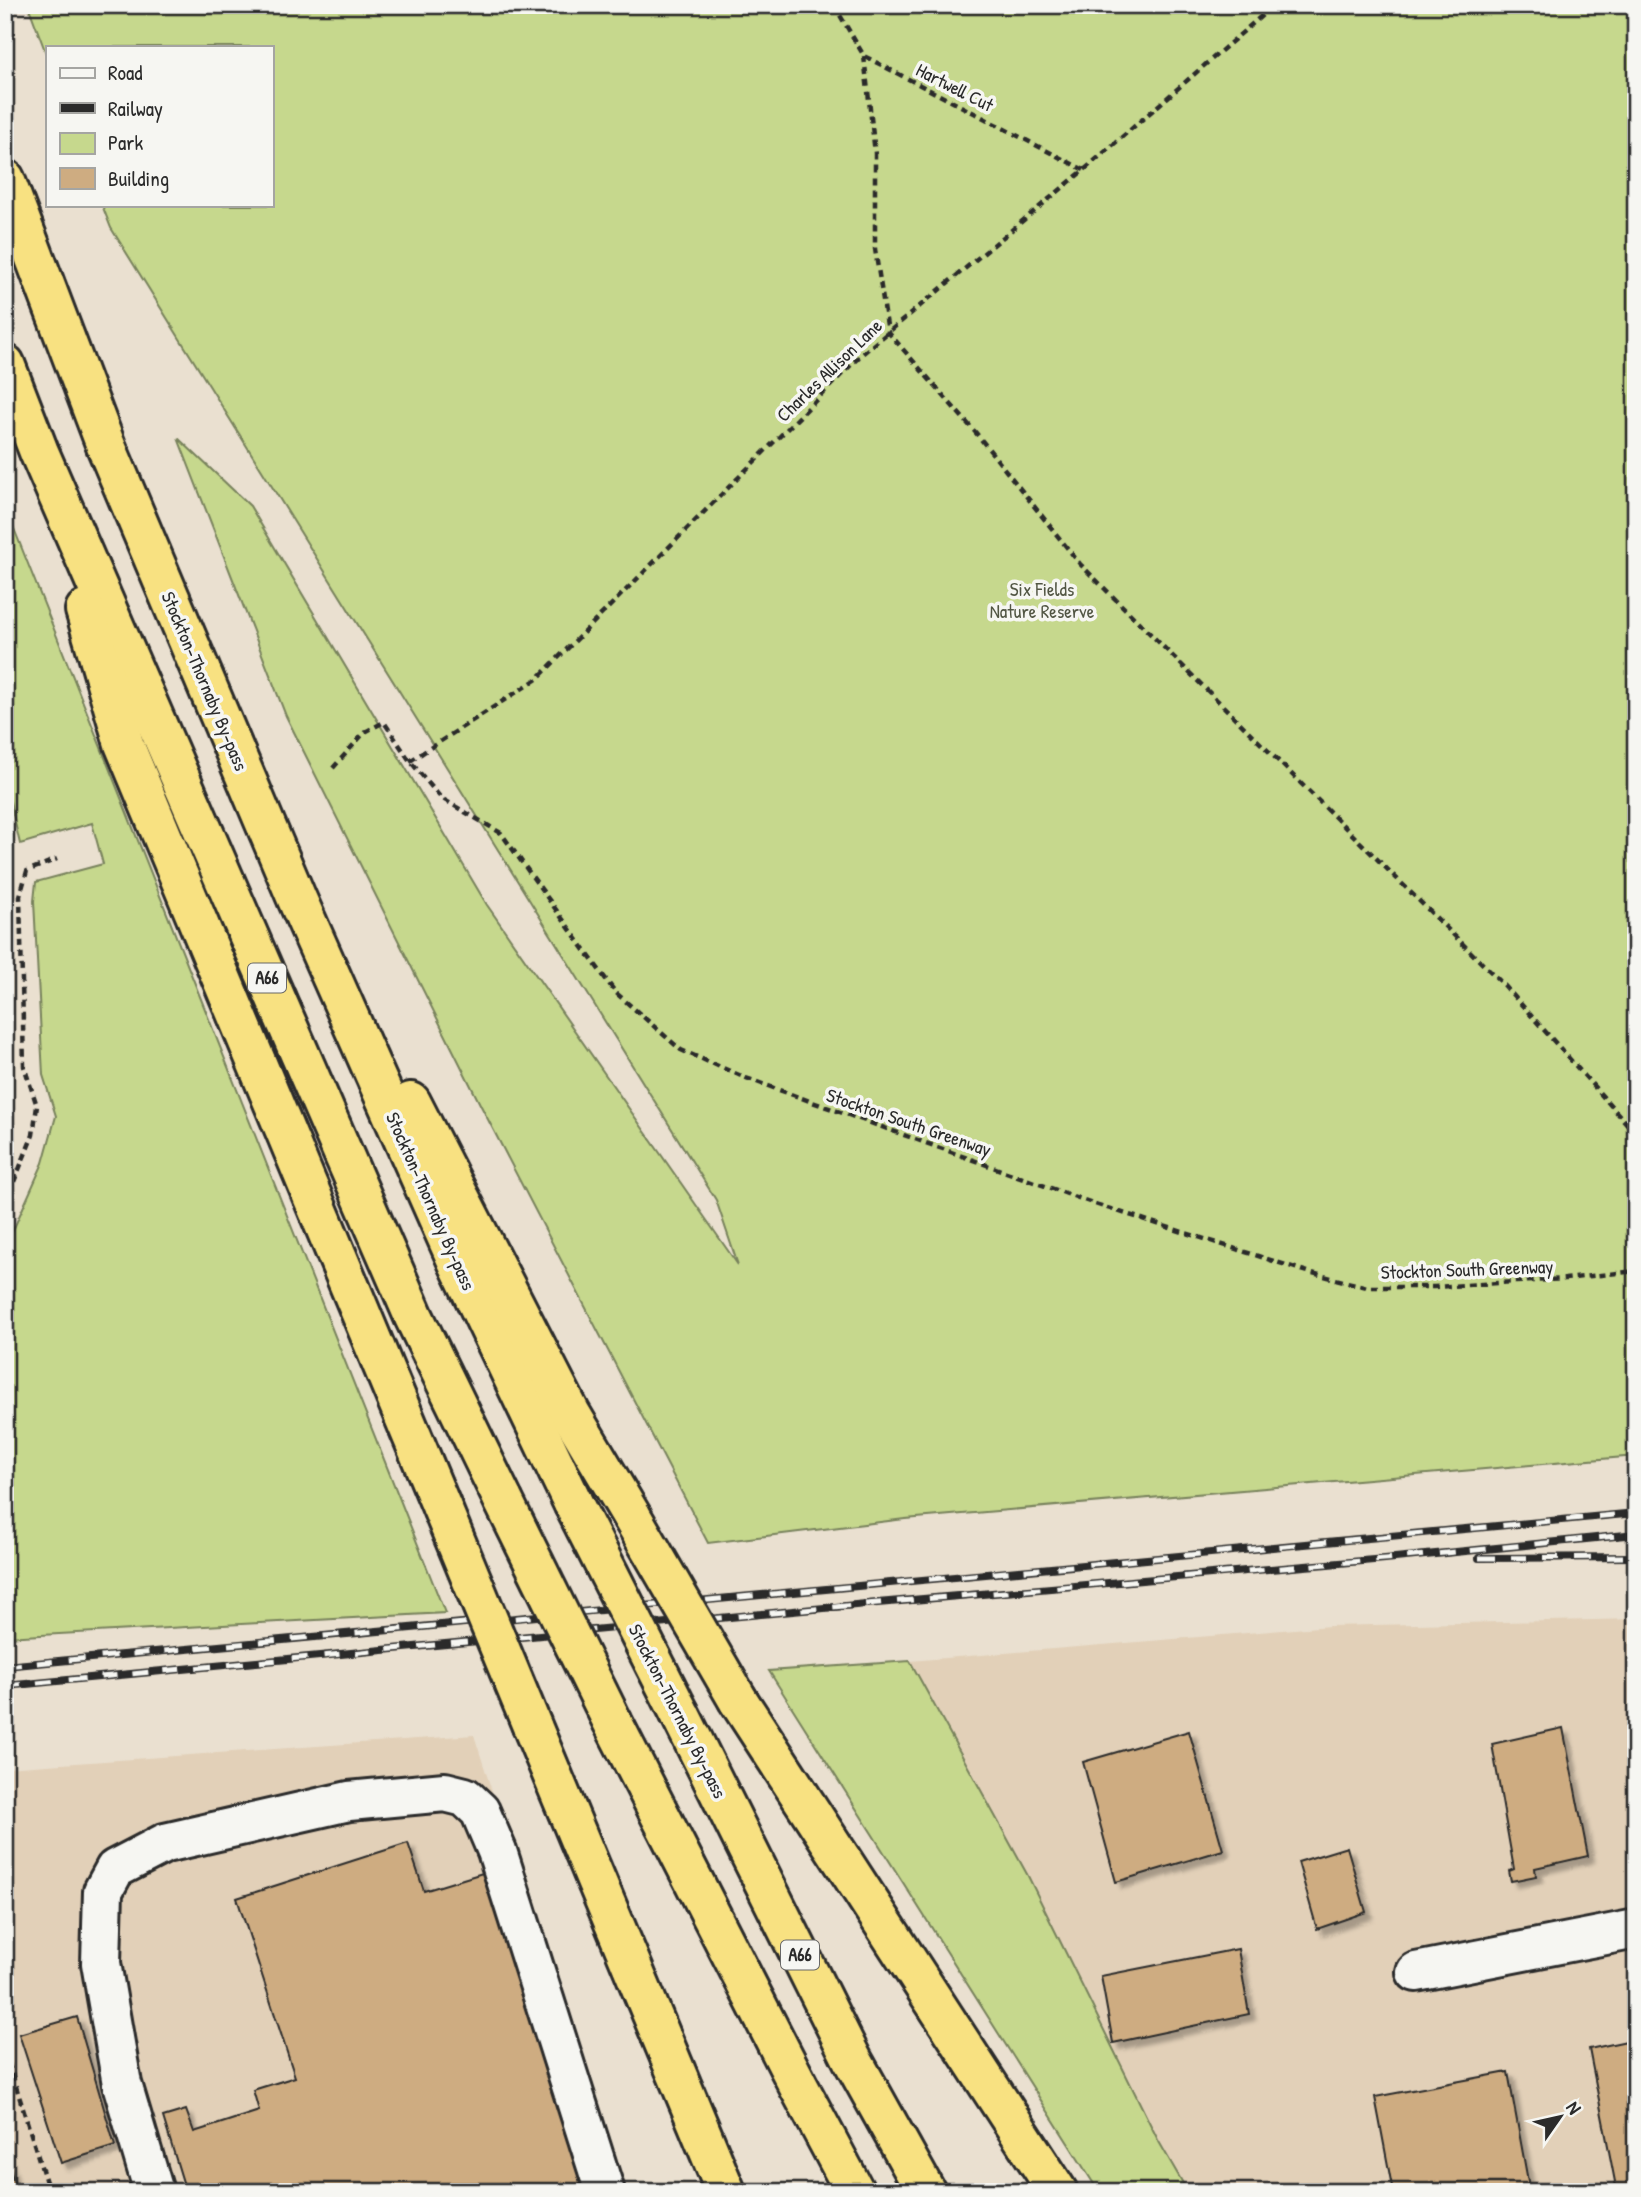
<svg xmlns="http://www.w3.org/2000/svg" width="1641" height="2197" viewBox="0 0 1641 2197" font-family="'Patrick Hand',sans-serif">
	<defs>
		<filter id="shadow"><feDropShadow dx="6" dy="6" stdDeviation="2" flood-color="#0004"/></filter>
	</defs>
	<rect width="100%" height="100%" fill="#eae0d0"/>
	<filter id="ink" filterUnits="userSpaceOnUse"><feTurbulence type="fractalNoise" baseFrequency=".0143" numOctaves="2"/><feDisplacementMap in="SourceGraphic" scale="14" xChannelSelector="R" yChannelSelector="G"/><feConvolveMatrix kernelMatrix="1 2 1 2 8 2 1 2 1" color-interpolation-filters="sRGB"/></filter>
	<g filter="url(#ink)">
		<!-- built -->
		<g fill="#e2d0b8">
			<polygon points="1636,1619 1636,2192 1188,2192 1158,2140 1028,1876 910,1661 1330,1626"/>
			<polygon points="474,1735 620,2192 5,2192 5,1768"/>
		</g>
		<!-- green -->
		<g fill="#c6d88d" stroke="#78825c" stroke-width="2">
			<polygon points="28,5 1636,5 1636,1456 905,1519 708,1543 481,1106 286,716 178,438 250,506 487,905 738,1265 716,1200 111,228 102,205 271,205 271,47 47,47 47,56"/>
			<polygon points="5,506 445,1613 5,1637 5,1248 43,1163 56,1116 43,1075 34,901 36,882 103,864 92,823 20,844 5,780"/>
			<polygon points="910,1661 1028,1876 1158,2140 1188,2192 1099,2192 769,1671"/>
		</g>
		<!-- building -->
		<g fill="#ceac81" stroke="#2b2b2b" stroke-width="2" filter="url(#shadow)">
			<polygon points="1563,1728 1588,1856 1535,1868 1536,1876 1511,1881 1509,1871 1514,1869 1492,1744"/>
			<polygon points="1189,1731 1223,1850 1116,1882 1083,1762"/>
			<polygon points="408,1843 424,1891 489,1871 592,2192 186,2192 163,2117 186,2110 194,2132 259,2111 253,2090 295,2077 237,1898"/>
			<polygon points="1347,1847 1366,1912 1317,1929 1298,1862"/>
			<polygon points="1238,1949 1249,2014 1113,2043 1101,1976"/>
			<polygon points="77,2017 115,2146 61,2163 19,2034"/>
			<polygon points="1636,2039 1636,2192 1617,2192 1589,2049"/>
			<polygon points="1508,2072 1530,2192 1393,2192 1375,2097"/>
			<polygon points="5,2153 17,2192 5,2192"/>
		</g>
		<g fill="none" stroke-linecap="round" stroke-linejoin="round">
			<defs>
				<g id="minor">
					<polyline points="1416,1972 1636,1929"/>
					<polyline points="154,2192 122,2084 101,1963 103,1891 115,1869 165,1843 349,1801 445,1792 465,1797 480,1811 497,1851 605,2192"/>
				</g>
				<g id="highway">
					<polyline points="5,179 106,446 297,899 458,1263 573,1503"/>
					<polyline points="5,364 39,452 414,1317 503,1500"/>
					<polyline points="85,610 124,744 442,1508"/>
					<polyline points="411,1102 571,1414 632,1517"/>
					<polyline points="738,1700 1058,2192"/>
					<polyline points="680,1714 852,2059 926,2192"/>
					<polyline points="613,1723 799,2087 855,2192"/>
					<polyline points="532,1726 726,2192"/>
				</g>
			</defs>
			<!-- minor casing -->
			<use href="#minor" stroke="#2b2b2b" stroke-width="44"/>
			<!-- highway casing -->
			<use href="#highway" stroke="#2b2b2b" stroke-width="44"/>
			<!-- path -->
			<g stroke="#2b2b2b" stroke-width="4.5" stroke-dasharray="7 5" stroke-linecap="butt">
				<polyline points="834,5 864,56 1084,170"/>
				<polyline points="864,56 875,153 875,249 888,332 976,433 1080,564 1505,986 1636,1134"/>
				<polyline points="410,761 537,679 862,354 1084,170 1274,5"/>
				<polyline points="333,768 365,732 384,722 410,761 441,798 501,833 615,992 681,1050 746,1078 1095,1204 1308,1272 1367,1287 1434,1287 1565,1279 1636,1271"/>
				<polyline points="5,1204 33,1135 37,1106 24,1066 20,896 27,871 57,859"/>
				<polyline points="5,2051 49,2192"/>
			</g>
			<!-- minor -->
			<use href="#minor" stroke="#f6f6f2" stroke-width="38"/>
			<!-- highway -->
			<use href="#highway" stroke="#f8e181" stroke-width="38"/>
			<defs>
				<g id="rail">
					<polyline points="1479,1558 1636,1557"/>
					<polyline points="5,1666 1636,1513"/>
					<polyline points="5,1686 866,1604 1385,1559 1636,1534"/>
				</g>
			</defs>
			<!-- rail casing -->
			<use href="#rail" stroke="#2b2b2b" stroke-width="8"/>
			<!-- rail -->
			<use href="#rail" stroke="#f6f6f2" stroke-width="5" stroke-dasharray="16" stroke-linecap="butt"/>
			<defs>
				<g id="highway-bridge">
					<polyline points="503,1500 613,1723"/>
					<polyline points="573,1503 680,1714"/>
					<polyline points="442,1508 532,1726"/>
					<polyline points="632,1517 738,1700"/>
				</g>
			</defs>
			<!-- highway-bridge casing -->
			<use href="#highway-bridge" stroke="#2b2b2b" stroke-width="44" stroke-linecap="butt"/>
			<!-- highway-bridge -->
			<use href="#highway-bridge" stroke="#f8e181" stroke-width="38"/>
		</g>
	</g>
	<g text-anchor="middle" stroke-width="7" stroke-linejoin="round" paint-order="stroke">
		<!-- shield labels -->
		<g fill="#f6f6f2" stroke="#686867" stroke-width="2">
			<rect x="248" y="963.5" width="38" height="29" rx="5"/>
			<rect x="781" y="1940.5" width="38" height="29" rx="5"/>
		</g>
		<g font-size="18" font-weight="bold" fill="#2b2b2b">
			<text x="267" y="984">A66</text>
			<text x="800" y="1961">A66</text>
		</g>
		<!-- street labels -->
		<g font-size="19" fill="#2b2b2b" stroke="#f6f6f2">
			<text transform="translate(955 87) rotate(27)" y="7">Hartwell Cut</text>
			<text transform="translate(829 370) rotate(-44)" y="7">Charles Allison Lane</text>
			<text transform="translate(205 681) rotate(67)" y="7">Stockton-Thornaby By-pass</text>
			<text transform="translate(909 1122) rotate(19)" y="7">Stockton South Greenway</text>
			<text transform="translate(431 1201) rotate(66)" y="7">Stockton-Thornaby By-pass</text>
			<text transform="translate(1467 1269) rotate(-2)" y="7">Stockton South Greenway</text>
			<text transform="translate(678 1711) rotate(63)" y="7">Stockton-Thornaby By-pass</text>
		</g>
		<!-- park labels -->
		<g font-size="19" fill="#525644" stroke="#f6f6f2">
			<text x="1042" y="596">Six Fields<tspan x="1042" dy="22">Nature Reserve</tspan></text>
		</g>
	</g>
	<!-- margin -->
	<rect width="1641" height="2197" fill="none" stroke="#f6f6f2" stroke-width="28"/>
	<rect x="14" y="14" width="1613" height="2169" fill="none" stroke="#2b2b2b" stroke-width="2.5" filter="url(#ink)"/>
	<!-- legend -->
	<rect x="46" y="46" width="228" height="161" fill="#f6f6f2" stroke="#a5a5a2" stroke-width="2"/>
	<rect x="60" y="68" width="35" height="10" fill="#f6f6f2" stroke="#a5a5a2" stroke-width="2"/>
	<text x="108" y="80" font-size="21" fill="#2b2b2b">Road</text>
	<rect x="60" y="103" width="35" height="10" fill="#2b2b2b" stroke="#a5a5a2" stroke-width="2"/>
	<text x="108" y="116" font-size="21" fill="#2b2b2b">Railway</text>
	<rect x="60" y="133" width="35" height="21" fill="#c6d88d" stroke="#a5a5a2" stroke-width="2"/>
	<text x="108" y="150" font-size="21" fill="#2b2b2b">Park</text>
	<rect x="60" y="168" width="35" height="21" fill="#ceac81" stroke="#a5a5a2" stroke-width="2"/>
	<text x="108" y="186" font-size="21" fill="#2b2b2b">Building</text>
	<!-- north arrow -->
	<g transform="translate(1560 2117) rotate(56)" stroke="#f6f6f2" stroke-width="5" paint-order="stroke">
	<path d="M0-5L12 26L0 18L-12 26Z" fill="#2b2b2b"/>
	<text y="-10" font-size="19" font-weight="bold" text-anchor="middle" fill="#2b2b2b">N</text>
	</g>
</svg>
